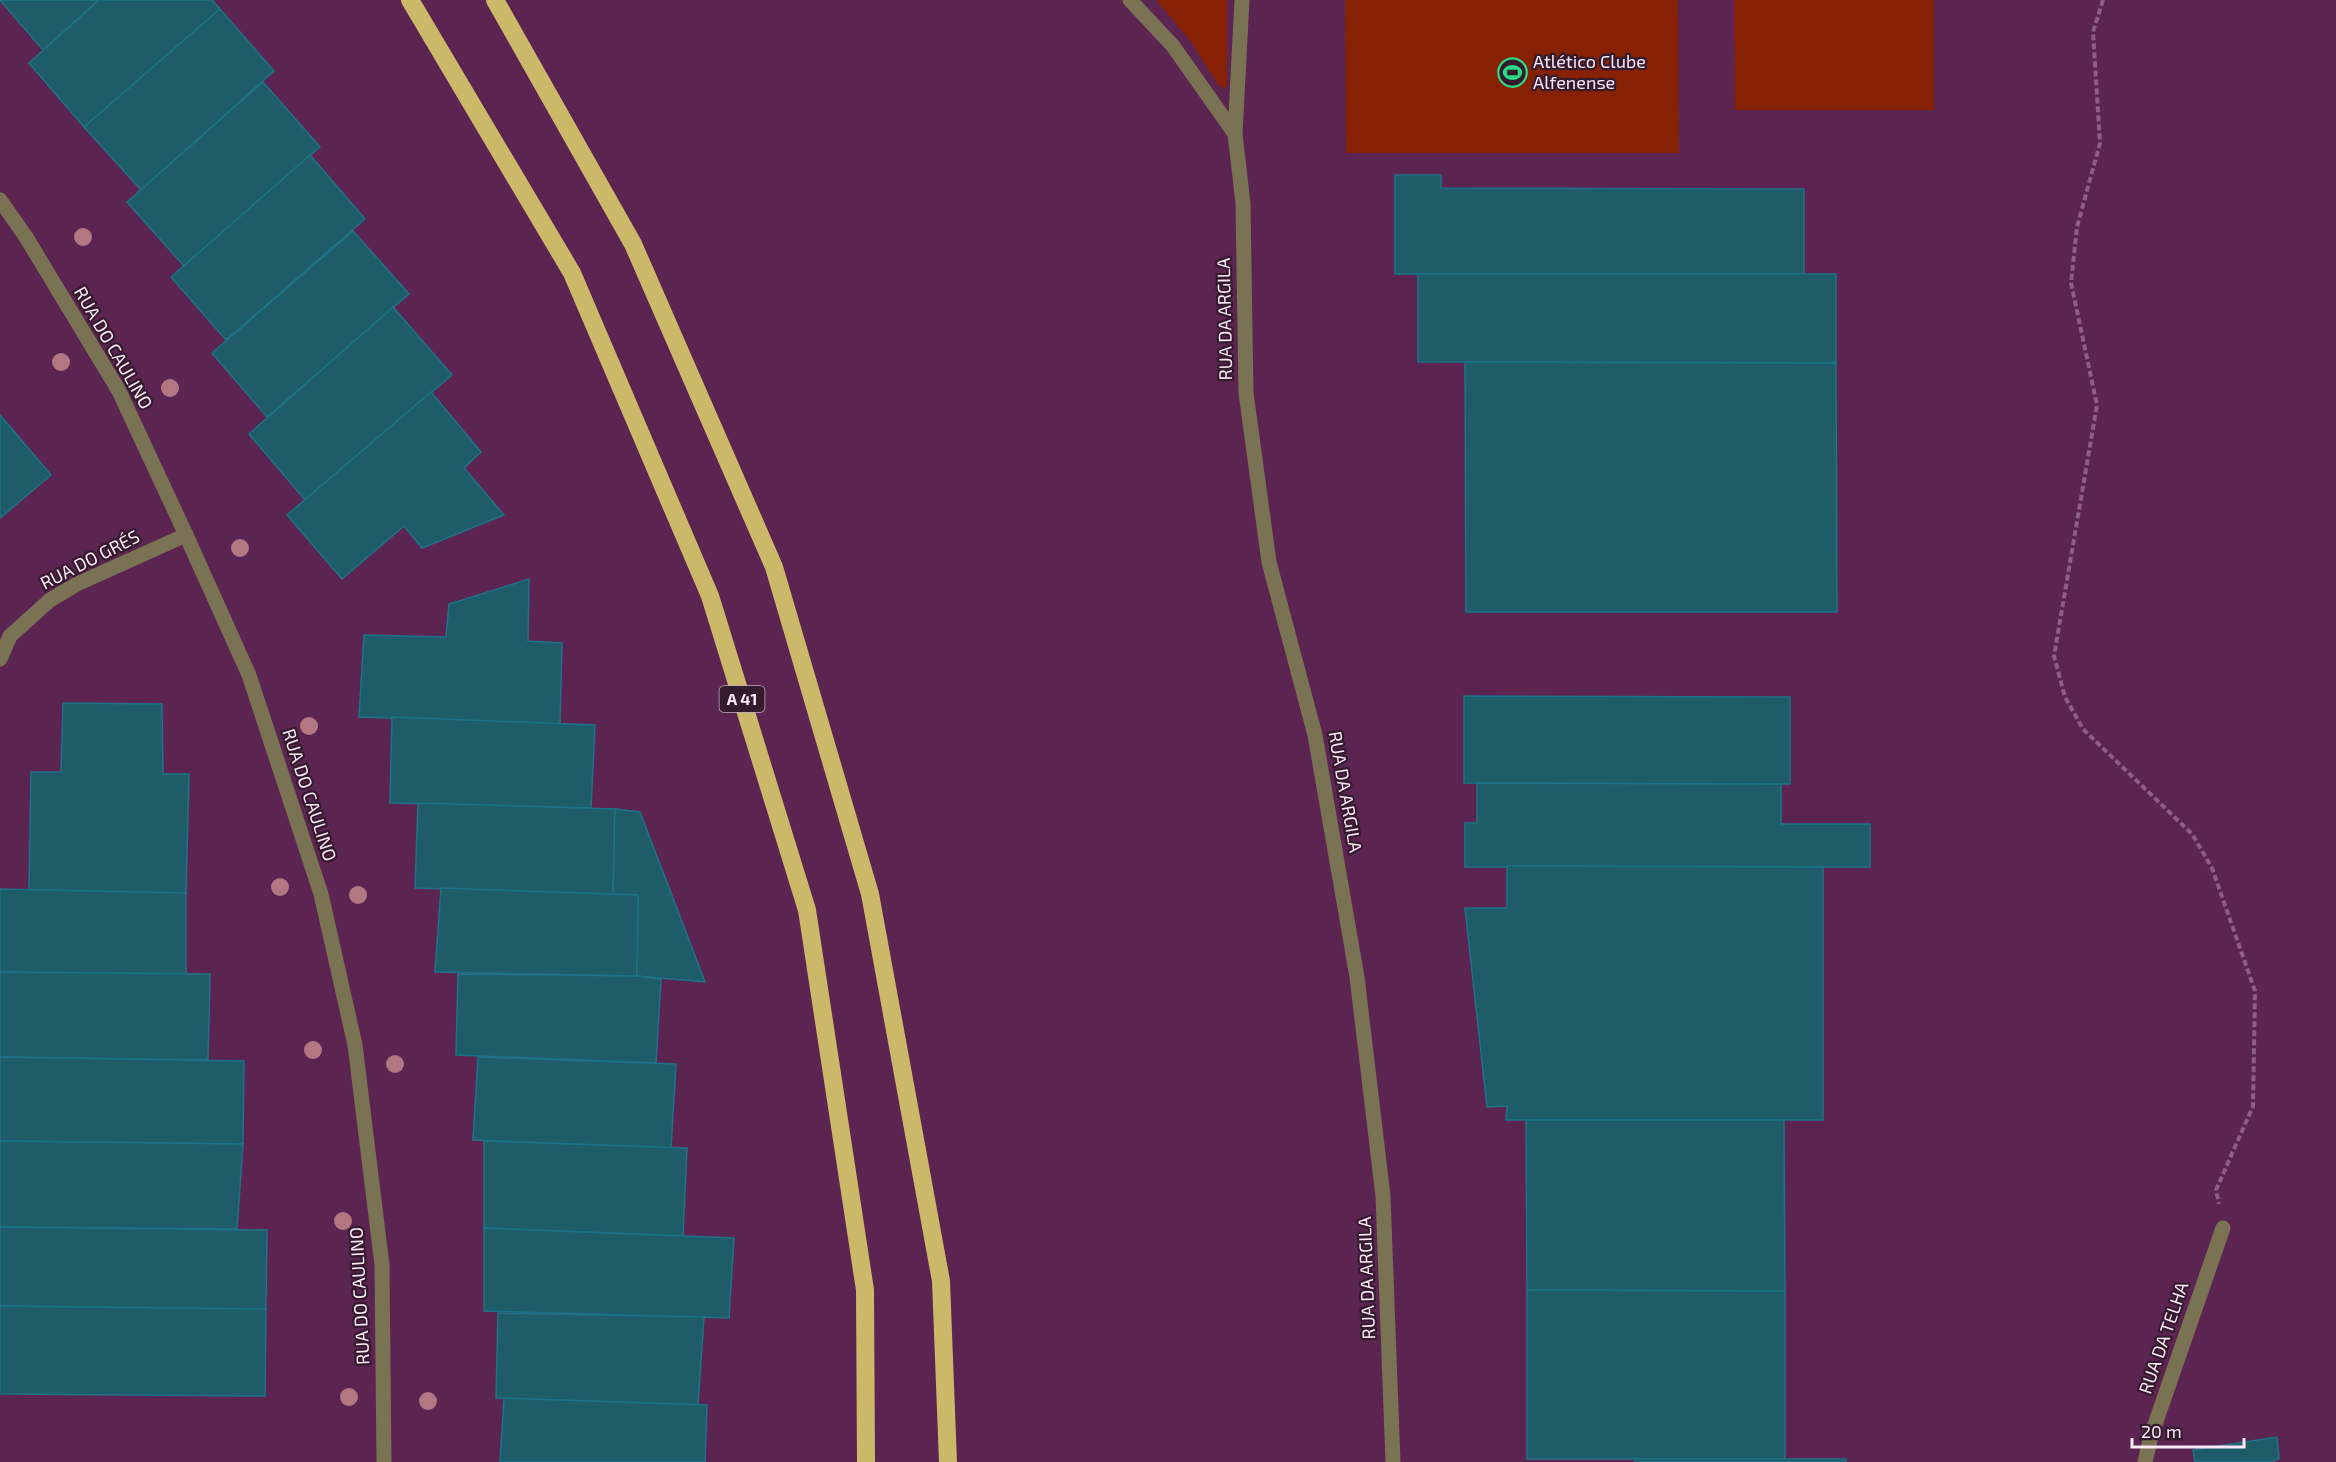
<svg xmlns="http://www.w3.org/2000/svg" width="2336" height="1462" viewBox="0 0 2336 1462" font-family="'Exo 2',sans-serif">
	<rect width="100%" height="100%" fill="#5c2451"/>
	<!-- green -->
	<g fill="#862203">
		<polygon points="1156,0 1227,0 1227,86 1224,89 1217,83 1192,43"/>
		<polygon points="1345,0 1678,0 1679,153 1346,153"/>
		<polygon points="1734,0 1934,0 1934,110 1735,110"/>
	</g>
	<!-- building -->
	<g fill="#1e5c6a" stroke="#1f7386" stroke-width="1.5">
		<polygon points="0,0 99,0 43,50"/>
		<polygon points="99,0 212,0 220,9 84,127 29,63"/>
		<polygon points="220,9 274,71 141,190 84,127"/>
		<polygon points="263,82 320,147 184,266 127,202"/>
		<polygon points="310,155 365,219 226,340 171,277"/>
		<polygon points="1395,175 1441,175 1441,188 1804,189 1804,274 1395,274"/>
		<polygon points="353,231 409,294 267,417 212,353"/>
		<polygon points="1418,274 1836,274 1836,363 1418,362"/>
		<polygon points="393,307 452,375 305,500 249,434"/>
		<polygon points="1465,362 1836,363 1837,612 1466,612"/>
		<polygon points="431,392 481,452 464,468 504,515 422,548 404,526 342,579 287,515"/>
		<polygon points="0,415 51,475 0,518"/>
		<polygon points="529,579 528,641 562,643 560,724 359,717 364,635 446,637 449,604"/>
		<polygon points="1464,696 1790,697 1790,784 1464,783"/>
		<polygon points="63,703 162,704 163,774 189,774 186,893 29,890 31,772 61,772"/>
		<polygon points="392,717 595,725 591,808 390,803"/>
		<polygon points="1477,783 1781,784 1781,824 1870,824 1870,867 1465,867 1465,823 1477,823"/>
		<polygon points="418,803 615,809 613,894 415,888"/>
		<polygon points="615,809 640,812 705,982 637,976 638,895 613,894"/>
		<polygon points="1507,866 1823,867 1823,1120 1506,1120 1507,1106 1487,1107 1465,908 1507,908"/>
		<polygon points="441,888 638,895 637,976 435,972"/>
		<polygon points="0,889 186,893 186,975 0,972"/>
		<polygon points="0,972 210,974 208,1060 0,1057"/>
		<polygon points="458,974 637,976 661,979 656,1063 456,1055"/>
		<polygon points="0,1057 244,1061 243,1144 0,1141"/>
		<polygon points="478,1057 676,1064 671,1148 473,1140"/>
		<polygon points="1526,1120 1784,1120 1785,1291 1527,1290"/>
		<polygon points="0,1141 243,1144 237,1229 0,1227"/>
		<polygon points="484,1141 687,1148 683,1236 484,1228"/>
		<polygon points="0,1227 267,1230 266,1309 0,1306"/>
		<polygon points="484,1228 734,1238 729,1318 484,1311"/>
		<polygon points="1527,1290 1785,1291 1785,1459 1527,1459"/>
		<polygon points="0,1306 266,1309 265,1396 0,1394"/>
		<polygon points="498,1313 704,1317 698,1405 496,1398"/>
		<polygon points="504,1398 707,1405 705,1462 500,1462"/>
		<polygon points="2277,1437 2279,1459 2274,1460 2274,1462 2195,1462 2193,1450"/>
		<rect x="1635" y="1459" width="211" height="3"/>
	</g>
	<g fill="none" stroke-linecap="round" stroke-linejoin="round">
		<!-- path -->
		<polyline stroke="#8d5f83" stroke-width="4" stroke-dasharray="6 3" stroke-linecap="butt" points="2103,0 2093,32 2100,143 2077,227 2071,283 2097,405 2054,656 2065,697 2083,729 2192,834 2212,868 2255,991 2253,1106 2216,1190 2219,1204"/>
		<!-- street -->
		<g stroke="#797253" stroke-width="15">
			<polyline points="1130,0 1173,46 1235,134"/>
			<polyline points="1242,0 1235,134 1243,203 1246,393 1269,562 1315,735 1357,977 1383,1196 1393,1462"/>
			<polyline points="0,200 26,237 119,391 186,535 249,675 321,894 355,1045 382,1265 384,1462"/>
			<polyline points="0,659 10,636 50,600 77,584 186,535"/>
			<polyline points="2145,1462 2151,1436 2223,1228"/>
		</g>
		<!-- highway -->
		<g stroke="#cbb869" stroke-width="18">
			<polyline points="410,0 572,273 710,596 807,910 865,1290 866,1462"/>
			<polyline points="495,0 633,244 774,567 870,894 941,1281 948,1462"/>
		</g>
	</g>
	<!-- trees -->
	<g fill="#b37782">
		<circle cx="83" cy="237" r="9"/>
		<circle cx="61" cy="362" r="9"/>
		<circle cx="170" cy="388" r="9"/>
		<circle cx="240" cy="548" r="9"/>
		<circle cx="309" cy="726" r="9"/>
		<circle cx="280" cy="887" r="9"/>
		<circle cx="358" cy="895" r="9"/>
		<circle cx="313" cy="1050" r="9"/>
		<circle cx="395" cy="1064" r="9"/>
		<circle cx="343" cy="1221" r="9"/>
		<circle cx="349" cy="1397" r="9"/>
		<circle cx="428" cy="1401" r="9"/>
	</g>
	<!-- icons -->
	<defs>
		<symbol id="stadium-ring" viewBox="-11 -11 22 22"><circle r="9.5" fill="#331a2d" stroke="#2bd884" stroke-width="1.5"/><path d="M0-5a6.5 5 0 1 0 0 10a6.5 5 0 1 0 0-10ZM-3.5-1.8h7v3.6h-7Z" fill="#2bd884"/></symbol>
	</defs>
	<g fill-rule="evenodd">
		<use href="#stadium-ring" x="1496" y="56" width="33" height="33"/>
	</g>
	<g text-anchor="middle" stroke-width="4.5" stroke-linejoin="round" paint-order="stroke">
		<!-- shield labels -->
		<rect fill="#331a2d" stroke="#c0aaba" stroke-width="1.5" x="719.5" y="686" width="45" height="26" rx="4.5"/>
		<g font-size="16" font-weight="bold" fill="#fde8f7">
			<text x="742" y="705">A 41</text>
		</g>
		<!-- poi labels -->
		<g font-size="18" fill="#fde8f7" stroke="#331a2d" text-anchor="start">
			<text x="1533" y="68">Atlético Clube<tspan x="1533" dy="21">Alfenense</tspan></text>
		</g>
		<!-- street labels -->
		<g font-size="18" fill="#fde8f7" stroke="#331a2d">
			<text transform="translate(1225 319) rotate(-91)" y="6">RUA DA ARGILA</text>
			<text transform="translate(113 348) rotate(60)" y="6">RUA DO CAULINO</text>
			<text transform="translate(90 560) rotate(-27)" y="6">RUA DO GRÉS</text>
			<text transform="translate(1345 792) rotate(80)" y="6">RUA DA ARGILA</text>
			<text transform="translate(309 795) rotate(72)" y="6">RUA DO CAULINO</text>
			<text transform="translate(1367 1278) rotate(-92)" y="6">RUA DA ARGILA</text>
			<text transform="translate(360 1296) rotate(-93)" y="6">RUA DO CAULINO</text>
			<text transform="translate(2164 1338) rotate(-71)" y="6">RUA DA TELHA</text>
		</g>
	</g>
	<!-- scale -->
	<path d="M2132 1438v9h112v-9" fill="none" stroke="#fde8f7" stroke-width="3"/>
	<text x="2141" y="1438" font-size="18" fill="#fde8f7" stroke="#331a2d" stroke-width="4.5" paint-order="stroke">20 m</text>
</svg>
